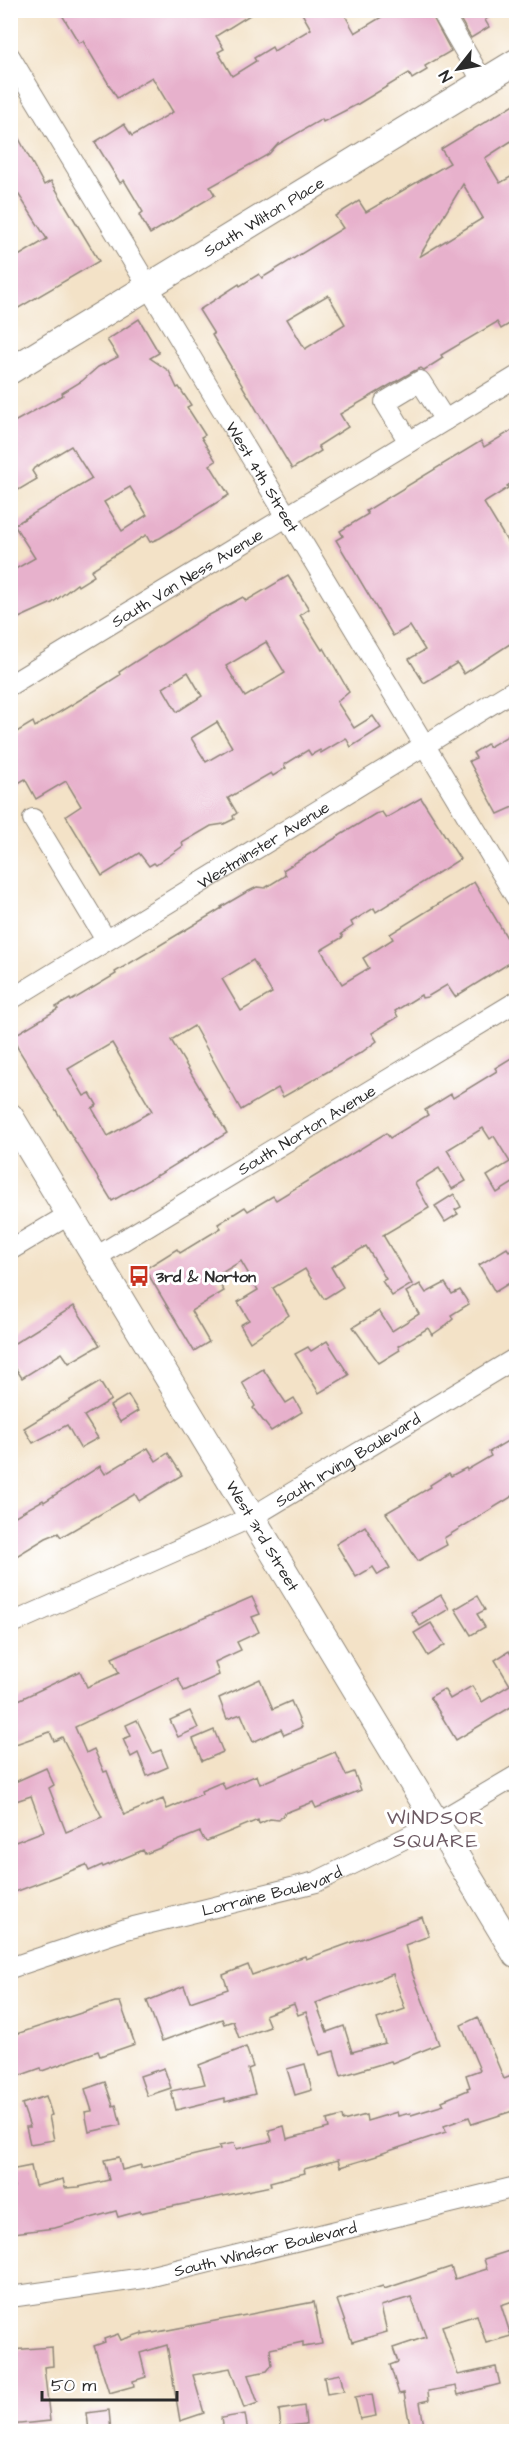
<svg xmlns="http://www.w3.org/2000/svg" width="527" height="2442" viewBox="0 0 527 2442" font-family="'Architects Daughter',sans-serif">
	<rect width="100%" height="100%" fill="#fff"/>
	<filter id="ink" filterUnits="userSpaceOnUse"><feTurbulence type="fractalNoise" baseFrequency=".0167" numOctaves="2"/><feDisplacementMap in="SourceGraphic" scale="12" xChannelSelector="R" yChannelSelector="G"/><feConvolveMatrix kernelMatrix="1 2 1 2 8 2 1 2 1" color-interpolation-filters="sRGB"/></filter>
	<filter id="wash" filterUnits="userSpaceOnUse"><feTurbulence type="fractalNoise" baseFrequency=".008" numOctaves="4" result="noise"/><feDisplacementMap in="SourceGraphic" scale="24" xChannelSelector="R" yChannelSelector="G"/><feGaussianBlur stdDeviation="1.35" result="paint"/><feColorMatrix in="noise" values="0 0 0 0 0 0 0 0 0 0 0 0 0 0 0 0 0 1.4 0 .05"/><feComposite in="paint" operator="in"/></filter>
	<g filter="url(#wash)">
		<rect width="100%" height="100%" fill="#f3e2c7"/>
		<g id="blocks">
			<!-- building -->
			<g fill="#e7b1cc" fill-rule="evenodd">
				<polygon points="59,10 258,10 216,36 224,49 218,52 232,76 256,61 254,58 272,47 274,51 311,29 300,10 342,10 355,33 393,10 429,10 451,51 425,66 427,70 412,79 409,73 358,104 323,122 322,119 277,145 269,154 210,187 215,195 150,234 139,215 143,212 124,180 120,183 95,142 124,124 132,136 173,112 152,77 117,98 83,41 79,43"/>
				<polygon points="455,10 500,10 485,20 489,27 471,38"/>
				<path d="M516,103V138L485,158L500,183L516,174V320L501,329L497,322L441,355L443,358L424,370L421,368L414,371L340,414L348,427L318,446L321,451L292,469L212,335L214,334L199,310L239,284L240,286L259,274L262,278L343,228L335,216L359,201L366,212L450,163L441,149ZM463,184L483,218L419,257ZM328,295L345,324L305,349L287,319Z"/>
				<polygon points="10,122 44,185 51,181 99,261 10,313 10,261 47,239 10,181"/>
				<path d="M139,319L159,353L150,358L169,371L177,388L179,387L191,405L187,407L205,435L201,437L216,461L210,465L229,495L160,538L150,542L146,535L91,570L94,576L78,586L77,584L52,603L10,622V572L35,558L14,525L92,479L71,446L34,468L32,471L37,479L10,495V430L13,429L14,422L63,395L62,393L82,381L98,367L118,357L107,340ZM130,487L147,515L122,531L104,502Z"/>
				<polygon points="516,428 516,480 507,486 508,488 484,503 516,556 516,640 464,674 457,663 424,683 409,659 425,650 410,626 393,636 336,540 343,536 340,531 368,514 366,511 481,441 484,447"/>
				<path d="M288,576L309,609L300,615L322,650L324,648L349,692L337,702L354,728L373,716L381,728L351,747L346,738L321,753L320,750L311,755L308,750L284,765L286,768L273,776L271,773L228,798L237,813L233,816L234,819L224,824L211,826L182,843L183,846L156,865L154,863L149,866L139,853L102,876L66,816L81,806L66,781L36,799L25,779L10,788V736L33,722L35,727L96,690L120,675L119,672L202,619L243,597L246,601ZM266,642L285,673L245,697L226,666ZM188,672L202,696L177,712L163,688ZM217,722L232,747L206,762L191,738Z"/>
				<polygon points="516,731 516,806 498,814 469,761 476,758 473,753 487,744 489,747"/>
				<path d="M421,798L460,859L376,912L374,908L351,922L353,926L341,934L343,937L321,950L342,984L369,968L363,958L393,939L390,934L474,882L516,953V959L455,997L447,985L427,997L422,998L421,995L395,1011L398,1017L372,1033L377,1041L362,1052L283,1097L278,1088L241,1110L194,1026L171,1040L227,1133L157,1176V1175L112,1201L17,1047L13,1036L58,1009L56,1007L70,999L71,1001L116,974L115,972L222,908L221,907L245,893L257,887L265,888L286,875L283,870L375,814L382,812L386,818ZM253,960L272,993L241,1011L222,979ZM112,1043L152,1111L108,1136L92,1108L97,1105L90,1093L84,1096L68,1069Z"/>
				<polygon points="516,1055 516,1113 514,1115 516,1119 516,1181 497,1193 487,1176 510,1162 494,1136 490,1139 483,1128 447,1150 466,1181 452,1189 439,1168 415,1183 429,1208 383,1235 412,1284 392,1296 382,1281 386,1279 366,1246 331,1267 343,1287 324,1299 305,1269 273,1288 289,1315 250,1342 240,1325 249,1320 238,1302 258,1290 241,1261 215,1277 224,1291 191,1311 209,1342 194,1351 145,1269 177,1249 180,1253 221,1228 218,1224 245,1207 248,1211 273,1196 276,1200 386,1133 390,1138 428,1115 425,1110 451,1094 453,1098 497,1071 495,1068"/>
				<polygon points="454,1194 461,1207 455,1210 458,1214 445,1222 435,1206"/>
				<polygon points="516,1247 516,1279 495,1292 479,1265 507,1248 509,1251"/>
				<polygon points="445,1283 452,1294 460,1290 469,1304 451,1315 453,1319 445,1326 432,1335 428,1328 398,1346 400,1350 379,1363 353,1327 379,1311 392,1331 419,1314 406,1292 420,1284 426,1293"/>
				<polygon points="74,1306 100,1345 69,1363 62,1353 22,1378 10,1360 10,1346"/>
				<polygon points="327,1341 349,1375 319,1393 295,1354 308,1347 311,1351"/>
				<polygon points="263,1369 286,1403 294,1398 302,1412 271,1431 253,1408 255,1406 242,1382"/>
				<polygon points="100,1382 111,1400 84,1416 98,1438 80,1448 67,1425 33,1443 24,1428"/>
				<polygon points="128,1395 138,1411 120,1422 110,1406"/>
				<polygon points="516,1436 516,1494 444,1538 447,1545 418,1561 386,1513 431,1487 430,1485 449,1473 451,1476 466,1468 467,1470 491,1456 489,1452"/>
				<polygon points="148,1448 156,1461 168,1453 182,1475 139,1501 135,1494 61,1537 58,1533 46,1538 10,1560 10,1519 43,1500 44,1502 100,1466 105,1474"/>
				<polygon points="365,1526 390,1568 378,1575 373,1567 356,1577 336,1544"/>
				<polygon points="441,1595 449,1609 420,1626 411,1612"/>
				<polygon points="477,1596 485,1610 477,1614 485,1627 471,1635 455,1609"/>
				<polygon points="252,1597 260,1614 252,1617 259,1632 237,1642 241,1650 215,1662 219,1675 184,1691 178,1678 75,1727 86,1753 94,1749 104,1772 107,1771 124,1815 163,1799 167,1809 202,1794 201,1791 222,1782 225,1789 257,1775 260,1784 335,1752 346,1775 354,1772 361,1790 316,1808 313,1802 285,1813 279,1820 270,1819 259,1824 258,1820 207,1841 204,1840 200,1832 145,1854 143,1850 103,1867 102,1865 89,1871 86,1865 10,1894 10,1844 44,1831 31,1796 10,1803 10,1787 16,1785 15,1782 46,1768 54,1785 49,1788 66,1832 102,1817 62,1737 54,1741 50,1732 10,1746 10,1704 80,1671 87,1687 119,1673 112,1658"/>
				<polygon points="431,1623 445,1645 428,1656 414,1633"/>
				<polygon points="509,1651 516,1663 516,1704 456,1740 430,1697 444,1689 450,1699 472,1686 482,1702 510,1685 495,1660"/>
				<polygon points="260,1679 273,1709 291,1701 302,1727 284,1735 281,1729 253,1742 241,1714 227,1719 219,1698"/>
				<polygon points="190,1711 198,1728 178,1737 170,1720"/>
				<polygon points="137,1720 153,1753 161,1750 168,1767 147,1776 138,1753 131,1757 123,1739 131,1736 126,1725"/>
				<polygon points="214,1730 223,1752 202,1761 193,1739"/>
				<path d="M422,1917L429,1936L405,1945L413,1975L439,2044L392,2063L391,2061L341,2076L334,2051L320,2055L306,2012L298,2015L294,2004L265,2015L270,2027L239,2038L233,2021L224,2024L222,2019L162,2041L147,2001L184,1986L190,2002L228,1989L223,1975L248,1965L252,1975L305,1956L306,1959ZM393,1974L405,2009L377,2019L385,2043L352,2052L344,2026L327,2032L316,2003Z"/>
				<polygon points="115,2002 120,2002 135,2044 100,2056 98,2051 42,2071 41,2068 10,2079 10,2036"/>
				<polygon points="478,2017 504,2079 516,2074 516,2110 472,2124 469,2117 444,2126 446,2132 377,2155 377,2156 340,2167 338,2160 304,2169 305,2173 270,2182 271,2186 140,2213 140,2211 118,2217 116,2211 55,2228 13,2233 10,2227 10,2188 14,2187 10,2170 31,2166 35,2186 63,2179 65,2188 79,2187 109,2180 104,2160 119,2157 122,2170 141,2165 141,2168 220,2149 219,2146 234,2143 236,2149 272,2141 269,2130 284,2126 287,2139 329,2128 327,2120 342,2116 343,2121 366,2115 367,2121 397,2112 398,2116 410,2113 411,2115 444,2105 442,2101 468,2090 467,2088 470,2087 466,2075 480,2070 461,2025"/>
				<polygon points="246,2047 253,2067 248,2069 255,2094 225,2102 225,2098 176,2110 171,2091 205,2084 199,2065"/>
				<polygon points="305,2064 312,2090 295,2095 287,2069"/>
				<polygon points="164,2068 171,2088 147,2096 140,2076"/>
				<polygon points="105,2082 113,2106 116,2105 121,2125 89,2132 85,2112 92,2111 85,2089"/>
				<polygon points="46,2096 52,2115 49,2116 54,2140 30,2144 26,2127 30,2127 22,2104"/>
				<polygon points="509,2251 510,2255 516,2253 516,2300 501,2305 511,2336 486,2343 477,2315 442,2326 458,2375 496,2367 500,2384 458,2395 456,2386 428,2391 429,2400 420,2402 425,2432 411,2432 404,2393 399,2394 390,2365 398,2362 393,2348 426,2337 411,2297 381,2306 387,2332 352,2342 337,2300 383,2286 384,2289 451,2267 455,2279 487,2269 484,2259"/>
				<polygon points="314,2302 322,2344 303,2347 303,2342 270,2349 272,2365 267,2371 248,2375 258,2403 244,2408 230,2368 193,2375 204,2413 180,2421 167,2345 140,2353 146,2377 133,2381 134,2386 109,2393 94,2346 105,2342 104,2339 118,2334 121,2340 142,2333 142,2335"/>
				<polygon points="52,2347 53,2366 44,2367 50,2421 10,2425 10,2350"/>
				<polygon points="340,2374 344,2391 327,2394 324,2377"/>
				<polygon points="372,2394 376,2416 360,2419 355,2397"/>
				<polygon points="304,2406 306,2424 281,2427 279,2410"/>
				<polygon points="109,2410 111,2432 89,2432 87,2413"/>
				<polygon points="245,2414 248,2432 223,2432 221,2418"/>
			</g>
		</g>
	</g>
	<g filter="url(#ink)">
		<use href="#blocks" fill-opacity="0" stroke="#8f8679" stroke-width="1.5"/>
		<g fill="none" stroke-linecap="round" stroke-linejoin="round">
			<defs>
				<g id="minor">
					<polyline points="441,10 483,82"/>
					<path id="s1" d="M10,57L516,897"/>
					<polyline points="409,442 385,402 420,381 445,420"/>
					<path id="s2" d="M10,685L516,377"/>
					<polyline points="33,819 106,940"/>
					<path id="s3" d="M10,1000L516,689"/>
					<polyline points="10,1250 70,1214"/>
					<path id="s4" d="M96,1257L516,1002"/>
					<path id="s5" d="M10,1624L252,1517L516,1358"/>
					<path id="s6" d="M10,1968L126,1929L316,1882L438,1822L516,1776"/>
					<path id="s7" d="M10,2297L144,2278L516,2187"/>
				</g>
				<g id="major">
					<path id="s8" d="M10,371L516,62"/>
					<path id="s9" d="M10,1116L516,1955"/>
				</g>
			</defs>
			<!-- minor casing -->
			<use href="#minor" stroke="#8f8679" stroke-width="22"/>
			<!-- major casing -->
			<use href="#major" stroke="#8f8679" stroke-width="28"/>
			<!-- minor -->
			<use href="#minor" stroke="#fff" stroke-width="20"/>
			<!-- major -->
			<use href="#major" stroke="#fff" stroke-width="26"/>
		</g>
	</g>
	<!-- icons -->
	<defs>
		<symbol id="bus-bare" viewBox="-9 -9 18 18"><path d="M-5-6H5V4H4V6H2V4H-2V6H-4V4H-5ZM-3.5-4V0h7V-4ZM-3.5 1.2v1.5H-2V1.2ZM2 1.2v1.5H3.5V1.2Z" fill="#c8321e" stroke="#fff" stroke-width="2.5" paint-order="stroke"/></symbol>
	</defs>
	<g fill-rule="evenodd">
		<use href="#bus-bare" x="124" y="1261" width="30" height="30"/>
	</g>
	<g text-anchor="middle" stroke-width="6" stroke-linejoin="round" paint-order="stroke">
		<!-- street labels -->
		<g font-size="16" fill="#2b2b2b" stroke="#fff">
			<text dy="6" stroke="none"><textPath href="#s8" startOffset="297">South Wilton Place</textPath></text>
			<text dy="6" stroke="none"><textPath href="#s1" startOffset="490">West 4th Street</textPath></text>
			<text dy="6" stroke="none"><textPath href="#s2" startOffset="207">South Van Ness Avenue</textPath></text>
			<text dy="6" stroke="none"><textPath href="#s3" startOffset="297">Westminster Avenue</textPath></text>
			<text dy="6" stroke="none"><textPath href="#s4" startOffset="246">South Norton Avenue</textPath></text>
			<text dy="6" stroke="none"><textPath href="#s5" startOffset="376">South Irving Boulevard</textPath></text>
			<text dy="6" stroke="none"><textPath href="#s9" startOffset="490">West 3rd Street</textPath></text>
			<text dy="6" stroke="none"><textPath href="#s6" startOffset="273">Lorraine Boulevard</textPath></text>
			<text dy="6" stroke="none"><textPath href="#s7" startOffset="260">South Windsor Boulevard</textPath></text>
		</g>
		<!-- poi labels -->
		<g font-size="16" font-weight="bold" fill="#2b2b2b" stroke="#fff" text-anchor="start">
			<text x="156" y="1282">3rd &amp; Norton</text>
		</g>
		<!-- quarter labels -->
		<g font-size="20" letter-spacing="1.5" fill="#6d5a63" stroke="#fff">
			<text x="436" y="1824">WINDSOR<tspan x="436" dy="23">SQUARE</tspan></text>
		</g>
	</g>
	<!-- margin -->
	<rect width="527" height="2442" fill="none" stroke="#fff" stroke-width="36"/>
	<!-- north arrow -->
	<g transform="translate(458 69) rotate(239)" stroke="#ffffff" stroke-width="4.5" paint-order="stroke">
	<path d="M0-4.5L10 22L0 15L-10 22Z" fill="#2b2b2b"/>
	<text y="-9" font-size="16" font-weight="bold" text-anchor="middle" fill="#2b2b2b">N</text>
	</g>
	<!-- scale -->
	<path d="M42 2391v9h135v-9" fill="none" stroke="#2b2b2b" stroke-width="3"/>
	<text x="51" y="2391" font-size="18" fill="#2b2b2b" stroke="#ffffff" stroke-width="4.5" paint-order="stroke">50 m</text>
</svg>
